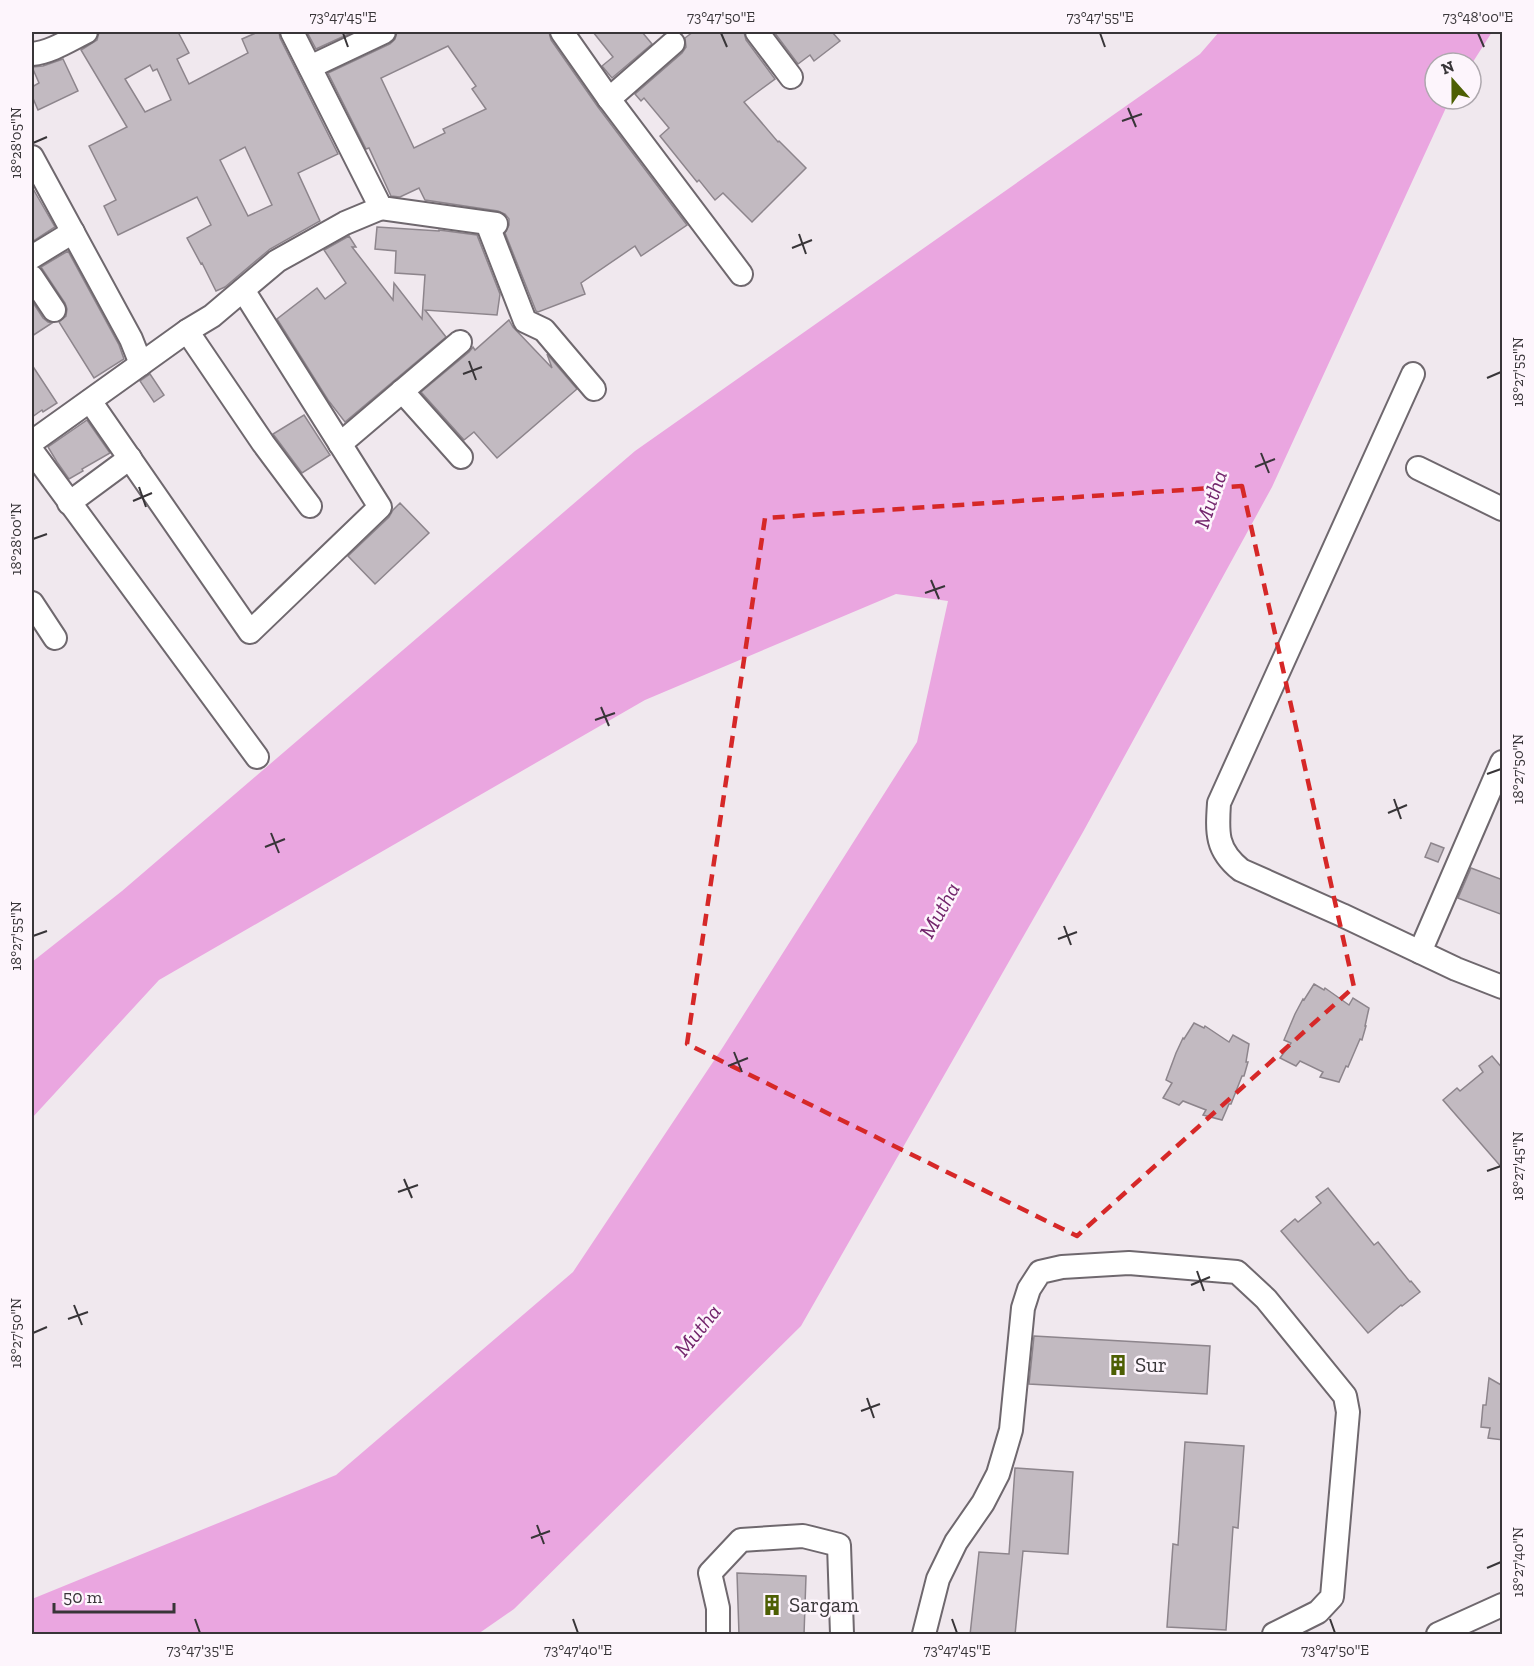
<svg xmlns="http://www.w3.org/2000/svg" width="1534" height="1666" viewBox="0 0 1534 1666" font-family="'Zilla Slab',serif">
	<rect width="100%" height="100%" fill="#f0e8ee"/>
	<!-- water -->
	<polygon fill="#eaa6e0" points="1219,32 1492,32 1471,65 1471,63 1435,63 1435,99 1450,99 1272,487 1083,832 801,1326 514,1609 478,1634 32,1634 32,1599 336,1475 573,1272 723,1047 917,742 948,601 896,594 645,700 159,980 32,1118 32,962 122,891 635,451 1200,54"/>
	<!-- building -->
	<g fill="#c2bac1" stroke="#8d858c" stroke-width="1.5" fill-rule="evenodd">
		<path d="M99,32H178L189,53L177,59L189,84L248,53L242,39L258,32H279L280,38L338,154L298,173L320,221L270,249L225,287L216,291L202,263L201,264L187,238L211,225L197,197L118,235L104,206L116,200L89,146L127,127L81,50L97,40ZM150,65L153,71L157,69L171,100L145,112L125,79ZM245,147L272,205L248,216L220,160Z"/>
		<polygon points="307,32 353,32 316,49"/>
		<path d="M397,32H549L551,40L598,107L687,225L641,256L635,246L581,283L585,294L538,312L536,311L505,233L509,225V219L505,214L498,211L425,200L419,188L400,197L391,196L369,148L366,149L328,73L390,44L395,39ZM448,46L476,86L472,89L486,109L443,129L445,133L414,148L381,78Z"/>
		<polygon points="593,32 642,32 652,44 612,78 602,66 613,57"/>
		<polygon points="693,32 744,32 746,40 775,79 744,102 778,142 779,141 806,168 752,222 723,193 715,200 699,180 697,182 660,136 669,128 644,98 641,101 635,94 682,53 686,47 685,38"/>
		<polygon points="774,32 832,32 840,41 814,61 810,55 798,64"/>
		<polygon points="63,59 78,91 38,110 32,96 32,87 39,83 32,67 43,66"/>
		<polygon points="32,187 55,227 32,242"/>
		<polygon points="377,227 439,231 439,230 477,235 500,294 497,315 425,310 446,337 345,422 328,400 277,319 317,288 325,299 346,283 324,250 349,236 356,247 352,247 393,300 394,283 422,319 425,275 395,273 396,251 375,249"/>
		<polygon points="68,251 119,345 124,359 94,378 59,322 66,316 67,309 65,303 41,267"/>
		<polygon points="32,301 43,318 48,322 52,323 32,336"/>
		<polygon points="509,320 513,327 552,368 547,354 577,389 497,458 474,432 464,440 421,392 469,352 473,347 475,350"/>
		<polygon points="32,365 57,403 43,412 42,410 32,417"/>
		<polygon points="150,374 164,395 154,402 140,381"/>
		<polygon points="304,415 330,455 302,473 273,434"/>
		<polygon points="87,420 110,453 82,469 83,471 69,479 57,462 48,447"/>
		<polygon points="400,503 429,533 375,584 348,556 389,517 393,510"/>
		<polygon points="1431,843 1444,848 1438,862 1425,857"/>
		<polygon points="1471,868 1503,880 1503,915 1458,898"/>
		<polygon points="1314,984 1324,990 1325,988 1349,1005 1353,998 1369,1008 1365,1026 1366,1026 1362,1040 1360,1039 1348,1067 1346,1066 1339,1082 1320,1077 1323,1072 1300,1061 1296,1066 1280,1058 1291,1043 1284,1040 1295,1014 1303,999 1304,1000"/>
		<polygon points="1194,1023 1204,1028 1205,1026 1229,1042 1233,1035 1249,1044 1246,1062 1248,1062 1244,1076 1242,1076 1231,1104 1229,1104 1222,1120 1203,1115 1206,1110 1183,1101 1179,1105 1163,1098 1172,1083 1166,1080 1176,1053 1183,1038 1184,1039"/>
		<polygon points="1492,1056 1503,1069 1503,1169 1443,1100 1457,1088 1460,1091 1483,1072 1479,1066"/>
		<polygon points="1328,1188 1374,1245 1378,1242 1410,1282 1411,1281 1420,1292 1402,1306 1401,1305 1368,1333 1281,1231 1295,1219 1298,1222 1321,1203 1316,1197"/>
		<polygon points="1034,1336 1210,1346 1207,1394 1029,1384"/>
		<polygon points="1489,1378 1503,1386 1503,1440 1488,1438 1490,1428 1481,1427 1483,1405 1486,1405"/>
		<polygon points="1185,1442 1244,1446 1238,1528 1233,1527 1226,1630 1167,1627 1173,1544 1178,1545"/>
		<polygon points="1015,1468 1073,1472 1068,1554 1023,1551 1015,1635 970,1635 979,1552 1009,1554"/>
		<polygon points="737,1573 806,1576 804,1635 739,1635"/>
	</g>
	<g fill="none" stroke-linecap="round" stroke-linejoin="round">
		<defs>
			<g id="minor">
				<polyline points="292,32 381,208 496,224"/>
				<polyline points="562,32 609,99 741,274"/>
				<polyline points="757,32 791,77"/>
				<path d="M32,54C51,52 68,41 86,32"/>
				<polyline points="310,67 384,32"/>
				<polyline points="609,99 673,43"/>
				<polyline points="32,157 131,339 141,364 187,331 212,316 277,261 345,223 381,208"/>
				<polyline points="487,223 525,321 544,330 594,389"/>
				<polyline points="32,257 73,232"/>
				<polyline points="32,277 54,310"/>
				<polyline points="187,331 263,443 310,506"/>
				<path d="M1413,374L1219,803C1217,833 1216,850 1241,870L1342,915L1456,969L1502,987"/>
				<polyline points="402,391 461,457"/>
				<polyline points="90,401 250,632 380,507 243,290"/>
				<polyline points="32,442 141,364"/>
				<polyline points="340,444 460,342"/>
				<polyline points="32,451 257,757"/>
				<polyline points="1418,468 1502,509"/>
				<polyline points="69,503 130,458"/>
				<polyline points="32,603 55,638"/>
				<polyline points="1420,952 1502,762"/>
				<polyline points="718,1634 718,1608 710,1573 741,1540 803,1536 839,1545 842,1634"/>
				<polyline points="924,1634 938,1579 956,1542 983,1503 998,1474 1011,1430 1023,1308 1029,1289 1040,1272 1062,1267 1129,1263 1237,1272 1266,1299 1345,1396 1348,1412 1332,1597 1318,1612 1274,1634"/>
				<polyline points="1438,1634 1502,1605"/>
			</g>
		</defs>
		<!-- minor casing -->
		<use href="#minor" stroke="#6f686e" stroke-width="26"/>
		<!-- minor -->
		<use href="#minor" stroke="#fff" stroke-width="22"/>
	</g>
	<!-- marked area -->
	<path fill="none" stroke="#d62828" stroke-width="4.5" stroke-dasharray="12 8" stroke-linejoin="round" d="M1242,486L1354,987L1077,1236L687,1044L765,518Z"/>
	<!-- ticks -->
	<path fill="none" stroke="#383538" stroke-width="2" d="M343,33L348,47M721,33L727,47M1100,33L1105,47M1478,33L1484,47M1128,108L1136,127M1122,121L1142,114M33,143L47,137M799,234L806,254M792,248L812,240M469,361L476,380M463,374L482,367M1487,378L1501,372M1261,453L1269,473M1255,467L1275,459M139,487L146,507M133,501L152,493M33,539L47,534M931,580L939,599M925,593L945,586M601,707L609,726M595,720L615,713M1487,774L1501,769M1394,799L1401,819M1388,813L1407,805M271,833L279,853M265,847L285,839M1064,926L1071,945M33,936L47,931M1058,939L1077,932M734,1052L742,1072M728,1066L748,1058M1487,1171L1501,1166M404,1179L412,1198M398,1192L418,1185M1197,1271L1204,1291M1191,1285L1210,1277M74,1305L82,1325M68,1319L88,1312M33,1333L47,1327M867,1398L874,1418M861,1411L880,1404M537,1525L544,1544M531,1538L550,1531M1487,1568L1501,1562M195,1619L200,1633M573,1619L578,1633M952,1619L957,1633M1330,1619L1335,1633"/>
	<!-- icons -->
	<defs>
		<symbol id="building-bare" viewBox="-9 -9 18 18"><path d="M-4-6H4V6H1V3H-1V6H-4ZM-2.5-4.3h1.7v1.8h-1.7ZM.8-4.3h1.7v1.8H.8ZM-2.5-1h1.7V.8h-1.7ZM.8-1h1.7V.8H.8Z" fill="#4d5f03" stroke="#fdf5fc" stroke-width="2.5" paint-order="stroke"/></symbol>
	</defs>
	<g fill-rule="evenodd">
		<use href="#building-bare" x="1103" y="1350" width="30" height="30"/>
		<use href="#building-bare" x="757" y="1590" width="30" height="30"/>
	</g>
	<g text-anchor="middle" stroke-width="5" stroke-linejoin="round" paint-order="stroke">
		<!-- poi labels -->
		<g font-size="21" fill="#383538" stroke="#fdf5fc" text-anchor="start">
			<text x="1135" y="1372">Sur</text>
			<text x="789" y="1612">Sargam</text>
		</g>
		<!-- water labels -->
		<g font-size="22" font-style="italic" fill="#73256c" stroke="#fdf5fc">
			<text transform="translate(1210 499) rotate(-71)" y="8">Mutha</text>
			<text transform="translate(939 910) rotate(-61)" y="8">Mutha</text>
			<text transform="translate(697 1330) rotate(-51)" y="8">Mutha</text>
		</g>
	</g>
	<!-- border -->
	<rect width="1534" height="1666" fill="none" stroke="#fdf5fc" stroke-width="66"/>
	<!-- north arrow -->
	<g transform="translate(1453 81) rotate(339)"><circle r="28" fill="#fdf5fc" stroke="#aea8ae" stroke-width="1.5"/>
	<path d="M0-4.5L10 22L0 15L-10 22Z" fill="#4d5f03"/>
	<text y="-9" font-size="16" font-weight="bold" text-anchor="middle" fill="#383538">N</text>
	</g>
	<!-- scale -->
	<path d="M54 1603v9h120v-9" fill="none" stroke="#383538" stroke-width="3"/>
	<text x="63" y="1603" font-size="18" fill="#383538" stroke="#fdf5fc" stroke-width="4.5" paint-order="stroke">50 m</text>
	<rect x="33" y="33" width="1468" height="1600" fill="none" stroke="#383538" stroke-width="2"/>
	<g font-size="15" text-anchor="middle" fill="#383538">
		<text x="343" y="22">73°47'45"E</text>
		<text x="721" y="22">73°47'50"E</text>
		<text x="1100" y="22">73°47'55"E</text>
		<text x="1478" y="22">73°48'00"E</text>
		<text transform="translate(16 143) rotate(-90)" y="5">18°28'05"N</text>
		<text transform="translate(1518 372) rotate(-90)" y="5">18°27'55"N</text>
		<text transform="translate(16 539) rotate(-90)" y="5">18°28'00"N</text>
		<text transform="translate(1518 769) rotate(-90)" y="5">18°27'50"N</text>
		<text transform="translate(16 936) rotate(-90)" y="5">18°27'55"N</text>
		<text transform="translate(1518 1166) rotate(-90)" y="5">18°27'45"N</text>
		<text transform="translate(16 1333) rotate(-90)" y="5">18°27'50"N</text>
		<text transform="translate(1518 1562) rotate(-90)" y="5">18°27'40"N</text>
		<text x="200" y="1655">73°47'35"E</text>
		<text x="578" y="1655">73°47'40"E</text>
		<text x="957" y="1655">73°47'45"E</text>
		<text x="1335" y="1655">73°47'50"E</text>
	</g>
</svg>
